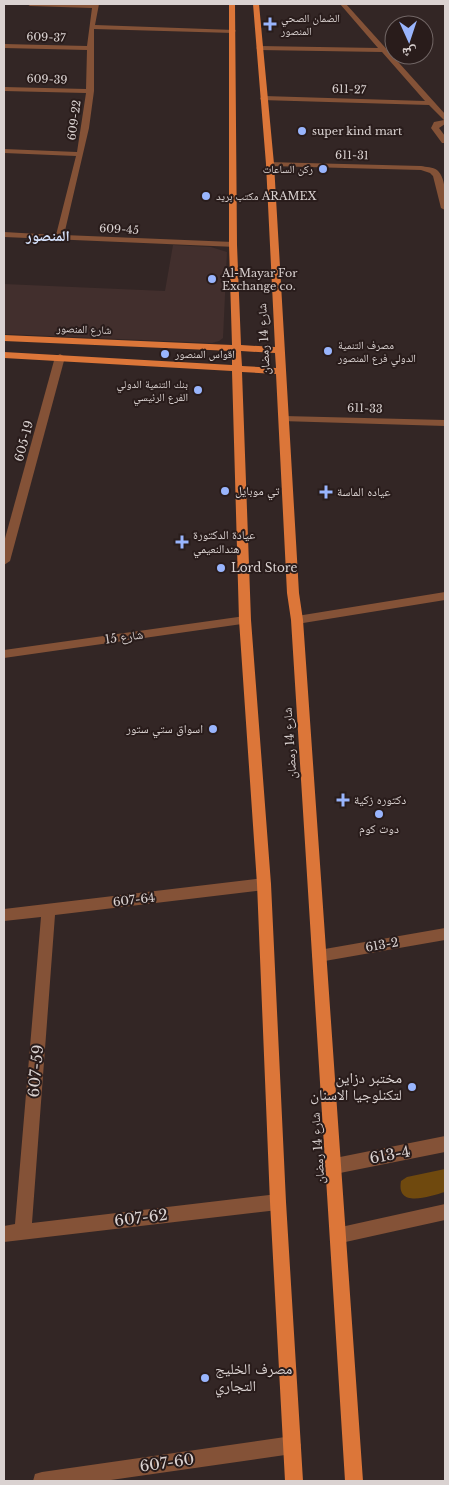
<svg xmlns="http://www.w3.org/2000/svg" width="449" height="1485" viewBox="0 0 449 1485" font-family="'Libre Baskerville','Noto Naskh Arabic',serif">
	<rect width="100%" height="100%" fill="#332625"/>
	<!-- built -->
	<polygon fill="#422f2d" points="173,245 211,247 227,252 223,338 219,341 212,343 4,334 4,284 165,291"/>
	<!-- green -->
	<path fill="#6f490e" d="M445,1169V1192C430,1196 396,1209 401,1181L407,1177Z"/>
	<g fill="none" stroke-linecap="round" stroke-linejoin="round">
		<!-- minor -->
		<g fill="#845237" fill-rule="evenodd">
			<polygon points="27,4 99,4 95,25 235,30 236,31 233,33 94,29 94,91 89,128 64,235 233,242 236,243 236,247 4,237 4,232 56,235 76,156 4,153 4,149 77,152 86,93 4,91 4,87 86,89 87,50 4,48 4,44 87,46 92,8 30,6"/>
			<polygon points="340,4 346,4 445,114 445,124 439,128 445,136 445,143 442,143 431,128 434,122 444,120 429,105 261,100 260,98 264,96 425,101 382,52 259,50 256,48 259,46 378,48"/>
			<path d="M267,162L421,166C426,167 433,167 437,170C447,179 445,199 445,210L441,208L433,176L430,173L421,170L270,166L266,164Z"/>
			<polygon points="60,354 65,357 10,561 4,565 4,542 55,357"/>
			<polygon points="284,416 445,420 445,426 281,421 281,417"/>
			<polygon points="445,592 445,600 297,624 291,620 297,616"/>
			<polygon points="245,616 251,620 249,623 4,658 4,650"/>
			<polygon points="264,878 269,880 271,884 269,888 264,890 55,915 32,1223 278,1194 284,1196 286,1202 284,1208 278,1210 4,1242 4,1226 15,1224 41,917 4,921 4,909"/>
			<polygon points="445,928 445,940 319,962 314,960 312,956 314,952 319,950"/>
			<polygon points="445,1136 445,1152 335,1174 329,1172 327,1166 329,1160 335,1158"/>
			<polygon points="445,1204 445,1220 341,1243 335,1241 333,1235 335,1229 341,1227"/>
			<polygon points="292,1436 298,1439 301,1445 298,1451 292,1454 104,1481 33,1481 35,1474 42,1472"/>
		</g>
		<!-- major -->
		<path fill="#dc7639" fill-rule="evenodd" d="M229,4H235L237,245L241,345L275,347L266,164L253,4H259L274,164L299,593L303,620L363,1481H345L291,620L287,593L276,374L242,372L251,620L271,884L286,1202L303,1481H285L270,1202L257,884L239,620L232,371L4,358V352L232,365V351L4,341V335L232,345L229,245ZM241,351L275,353L276,368L242,366Z"/>
	</g>
	<!-- markers -->
	<g fill="#99b5fd" stroke="#291c1b" stroke-width="2">
		<path d="M267.5 16.5h5v5h5v5h-5v5h-5v-5h-5v-5h5z"/>
		<circle cx="302" cy="131" r="5"/>
		<circle cx="323" cy="169" r="5"/>
		<circle cx="206" cy="196" r="5"/>
		<circle cx="212" cy="279" r="5"/>
		<circle cx="328" cy="351" r="5"/>
		<circle cx="165" cy="354" r="5"/>
		<circle cx="198" cy="390" r="5"/>
		<circle cx="225" cy="491" r="5"/>
		<path d="M323.5 484.5h5v5h5v5h-5v5h-5v-5h-5v-5h5z"/>
		<path d="M179.5 534.5h5v5h5v5h-5v5h-5v-5h-5v-5h5z"/>
		<circle cx="221" cy="568" r="5"/>
		<circle cx="213" cy="729" r="5"/>
		<path d="M340.5 792.5h5v5h5v5h-5v5h-5v-5h-5v-5h5z"/>
		<circle cx="379" cy="814" r="5"/>
		<circle cx="412" cy="1087" r="5"/>
		<circle cx="205" cy="1378" r="5"/>
	</g>
	<g text-anchor="middle" stroke-width="4" stroke-linejoin="round" paint-order="stroke">
		<!-- far-poi labels -->
		<g font-size="11" fill="#dad2d1" stroke="#291c1b" text-anchor="start">
			<text x="281" y="22">الضمان الصحي<tspan x="281" dy="13">المنصور</tspan></text>
			<text x="312" y="135">super kind mart</text>
			<text x="313" y="173" text-anchor="end">ركن الساعات</text>
			<text x="216" y="200">مكتب بريد ARAMEX</text>
			<text x="222" y="277">Al-Mayar For<tspan x="222" dy="13">Exchange co.</tspan></text>
			<text x="338" y="349">مصرف التنمية<tspan x="338" dy="13">الدولي فرع المنصور</tspan></text>
			<text x="175" y="358">اقواس المنصور</text>
			<text x="188" y="388" text-anchor="end">بنك التنمية الدولي<tspan x="188" dy="13">الفرع الرئيسي</tspan></text>
		</g>
		<!-- far-street labels -->
		<g font-size="11" fill="#dad2d1" stroke="#291c1b">
			<text transform="translate(46 37) rotate(2)" y="4">609-37</text>
			<text transform="translate(47 79) rotate(2)" y="4">609-39</text>
			<text transform="translate(349 89) rotate(2)" y="4">611-27</text>
			<text transform="translate(74 120) rotate(-82)" y="4">609-22</text>
			<text transform="translate(352 155) rotate(1)" y="4">611-31</text>
			<text transform="translate(119 229) rotate(3)" y="4">609-45</text>
			<text transform="translate(84 329) rotate(2)" y="4">شارع المنصور</text>
			<text transform="translate(365 408) rotate(2)" y="4">611-33</text>
		</g>
		<!-- street labels -->
		<g font-size="12" fill="#dad2d1" stroke="#291c1b">
			<text transform="translate(264 339) rotate(-93)" y="4">شارع 14 رمضان</text>
			<text transform="translate(24 441) rotate(-75)" y="4">605-19</text>
			<text transform="translate(124 637) rotate(-8)" y="4">شارع 15</text>
			<text transform="translate(290 743) rotate(-94)" y="4">شارع 14 رمضان</text>
			<text transform="translate(134 900) rotate(-7)" y="4">607-64</text>
			<text transform="translate(382 945) rotate(-10)" y="4">613-2</text>
			<text transform="translate(318 1148) rotate(-94)" y="4">شارع 14 رمضان</text>
		</g>
		<!-- poi labels -->
		<g font-size="12" fill="#dad2d1" stroke="#291c1b" text-anchor="start">
			<text x="235" y="495">تي موبايل</text>
			<text x="337" y="496">عياده الماسة</text>
			<text x="193" y="539">عيادة الدكتورة<tspan x="193" dy="14">هندالنعيمي</tspan></text>
			<text x="231" y="572">Lord Store</text>
			<text x="203" y="733" text-anchor="end">اسواق ستي ستور</text>
			<text x="354" y="804">دكتوره زكية</text>
			<text x="379" y="833" text-anchor="middle">دوت كوم</text>
		</g>
		<!-- far-district labels -->
		<g font-size="15" font-weight="bold" fill="#d3dffa" stroke="#291c1b">
			<text x="48" y="241">المنصور</text>
		</g>
		<!-- near-street labels -->
		<g font-size="15" fill="#dad2d1" stroke="#291c1b">
			<text transform="translate(36 1071) rotate(-85)" y="5">607-59</text>
			<text transform="translate(390 1155) rotate(-11)" y="5">613-4</text>
			<text transform="translate(141 1218) rotate(-7)" y="5">607-62</text>
			<text transform="translate(167 1463) rotate(-8)" y="5">607-60</text>
		</g>
		<!-- near-poi labels -->
		<g font-size="15" fill="#dad2d1" stroke="#291c1b" text-anchor="end">
			<text x="402" y="1083">مختبر دزاين<tspan x="402" dy="17">لتكنلوجيا الاسنان</tspan></text>
			<text x="215" y="1374" text-anchor="start">مصرف الخليج<tspan x="215" dy="17">التجاري</tspan></text>
		</g>
	</g>
	<!-- border -->
	<rect width="449" height="1485" fill="none" stroke="#dad2d1" stroke-width="10"/>
	<!-- north arrow -->
	<g transform="translate(409 40) rotate(177)"><circle r="24" fill="#291c1b" stroke="#706564"/>
	<path d="M0-4L9 19L0 12L-9 19Z" fill="#99b5fd"/>
	<text y="-8" font-size="14" font-weight="bold" text-anchor="middle" fill="#dad2d1">ش</text>
	</g>
</svg>
